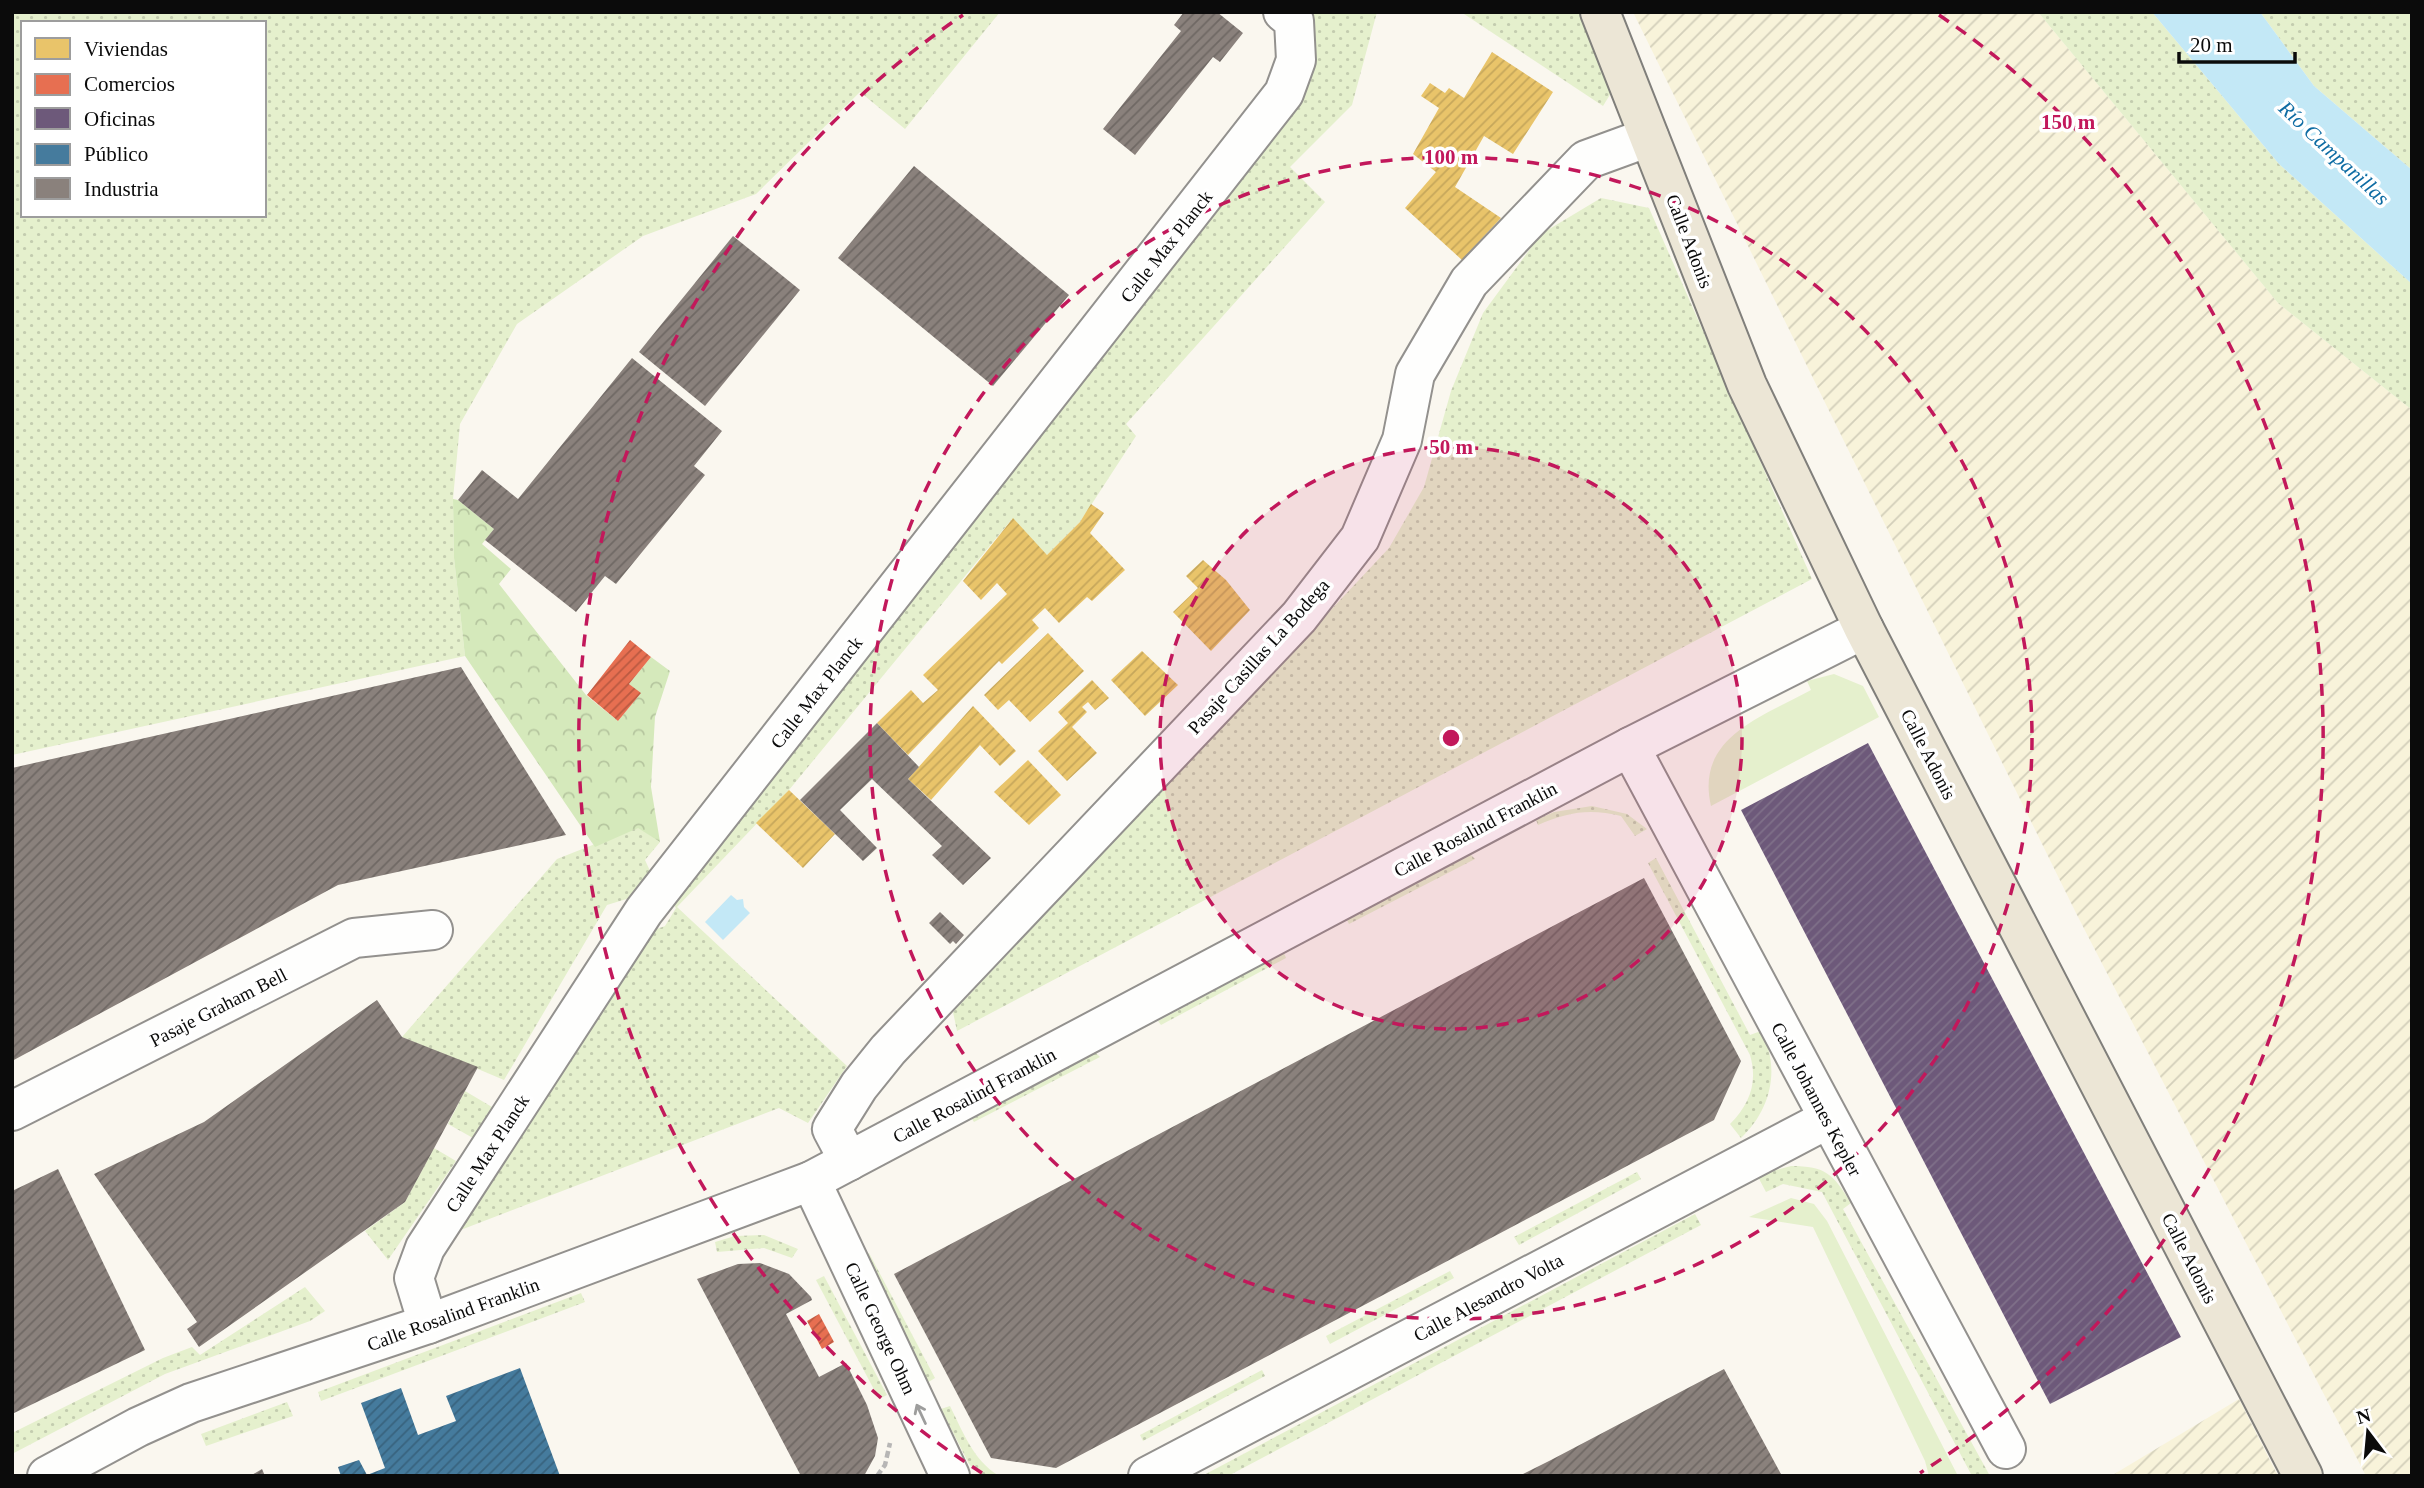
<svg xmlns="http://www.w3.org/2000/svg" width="2424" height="1488" viewBox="0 0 2424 1488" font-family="'Times New Roman',serif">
	<defs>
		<pattern id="farmland-furrows" width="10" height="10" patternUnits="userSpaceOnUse" patternTransform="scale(1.75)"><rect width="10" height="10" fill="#f8f3da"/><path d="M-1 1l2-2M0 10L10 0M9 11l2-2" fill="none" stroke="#d3cfba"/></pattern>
		<pattern id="grass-dots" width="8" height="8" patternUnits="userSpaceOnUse" patternTransform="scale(1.75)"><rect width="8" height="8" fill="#e5f0cd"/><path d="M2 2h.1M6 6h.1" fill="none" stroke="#c3ccaf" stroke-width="1.8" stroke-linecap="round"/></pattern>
		<pattern id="forest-crowns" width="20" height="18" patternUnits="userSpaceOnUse" patternTransform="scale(1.75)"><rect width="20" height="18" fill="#d5e9bb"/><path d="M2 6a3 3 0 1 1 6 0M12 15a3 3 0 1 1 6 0" fill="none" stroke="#b6c69f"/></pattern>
		<pattern id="homes-hatch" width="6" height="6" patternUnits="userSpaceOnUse" patternTransform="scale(1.75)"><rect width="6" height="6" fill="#e9c46a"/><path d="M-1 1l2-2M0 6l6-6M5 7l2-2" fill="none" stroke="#c6a75b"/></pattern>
		<pattern id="shops-hatch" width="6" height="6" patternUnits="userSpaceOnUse" patternTransform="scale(1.75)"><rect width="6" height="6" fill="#e76f51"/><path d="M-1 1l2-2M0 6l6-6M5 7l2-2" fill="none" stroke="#b95941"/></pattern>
		<pattern id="offices-hatch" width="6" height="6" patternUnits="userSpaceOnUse" patternTransform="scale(1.75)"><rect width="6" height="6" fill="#6d597a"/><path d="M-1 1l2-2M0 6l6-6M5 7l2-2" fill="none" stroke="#7f7089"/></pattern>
		<pattern id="public-hatch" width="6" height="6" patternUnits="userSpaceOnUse" patternTransform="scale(1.75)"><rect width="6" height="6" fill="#457b9d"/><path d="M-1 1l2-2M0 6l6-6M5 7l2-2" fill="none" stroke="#38637e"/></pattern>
		<pattern id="industry-hatch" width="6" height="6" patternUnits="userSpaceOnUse" patternTransform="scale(1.75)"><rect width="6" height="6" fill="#8a817c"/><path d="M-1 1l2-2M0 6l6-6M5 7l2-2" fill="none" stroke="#6f6864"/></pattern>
	</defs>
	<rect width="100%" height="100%" fill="#faf7ef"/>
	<!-- farmland -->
	<g fill="url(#farmland-furrows)">
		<polygon points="1633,12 2038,12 2278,303 2412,410 2412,1476 2366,1476 2076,913"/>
		<polygon points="2239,1399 2278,1476 2111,1476"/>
	</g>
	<!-- grass -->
	<g fill="url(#grass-dots)" fill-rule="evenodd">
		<path d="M12,12H1000L905,129L860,92L756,194L643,236L517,324L460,424L453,499L454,558L465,656L12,755ZM23,23H264V215H23Z"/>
		<polygon points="1309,12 1377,12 1352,105 1290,167 1325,202 1126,424 1136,436 1080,522 1047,555 1012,519 789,790 677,907 847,1066 808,1123 779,1108 458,1231 646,933 665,926 676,908 669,900 1312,71"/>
		<polygon points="1461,12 1580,12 1611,93 1603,106"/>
		<polygon points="2038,12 2152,12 2279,164 2412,284 2412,410 2278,303"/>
		<polygon points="2260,12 2412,12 2412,170 2314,86"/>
		<polygon points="1601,198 1649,208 1812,579 957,1031 953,1012 1389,548 1424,487 1451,391 1483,313 1541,234"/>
		<path d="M1592,806L1627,814L1647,829L1635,836L1621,816C1590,808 1567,812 1538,825L1536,820L1554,812Z"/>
		<polygon points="638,827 660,842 645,860 651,873 633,897 607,905 504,1080 402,1037 557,859"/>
		<polygon points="1471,855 1475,859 1349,924 1347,920"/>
		<path d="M1656,858L1750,1035L1761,1031C1781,1068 1771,1110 1741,1138L1730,1124C1750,1104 1758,1082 1750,1055L1648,863Z"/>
		<polygon points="1284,953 1286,958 1161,1025 1158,1021"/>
		<polygon points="1096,1053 1100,1057 974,1122 972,1119"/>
		<polygon points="465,1091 492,1107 473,1138 448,1124"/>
		<polygon points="434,1148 456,1161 388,1260 365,1231 405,1202"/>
		<path d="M1791,1166C1826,1166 1833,1174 1851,1203L1843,1209L1990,1476H1972L1822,1192L1783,1184L1766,1192L1757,1175Z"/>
		<polygon points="1637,1172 1641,1179 1519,1245 1514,1237"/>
		<polygon points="1695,1214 1701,1225 1228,1476 1202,1476"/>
		<polygon points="764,1235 798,1249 792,1258 764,1248 717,1252 715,1242 735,1236"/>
		<polygon points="869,1253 935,1378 927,1383 868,1267 864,1256"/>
		<polygon points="1450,1271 1454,1278 1330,1344 1326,1336"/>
		<polygon points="824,1276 887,1395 879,1399 816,1280"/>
		<polygon points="305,1287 325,1311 310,1321 165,1374 12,1454 12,1433 163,1358 192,1347 200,1355"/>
		<polygon points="581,1293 585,1302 321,1401 318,1392"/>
		<polygon points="1262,1370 1265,1376 1143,1441 1140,1435"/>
		<polygon points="287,1402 293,1416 206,1446 201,1434"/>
		<path d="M950,1406C963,1432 973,1460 999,1476H981L969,1464L941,1409Z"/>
	</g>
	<!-- forest -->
	<polygon fill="url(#forest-crowns)" points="453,499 458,500 494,529 482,544 511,569 499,584 586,695 618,721 640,694 629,684 651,657 670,671 655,717 651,787 660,842 638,828 595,847 465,656 454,558"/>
	<!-- park -->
	<g fill="#e5f0cd">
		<path d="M1834,674L1863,686L1879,717L1711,806C1695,737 1762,717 1811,690L1807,681Z"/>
		<polygon points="1791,1198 1814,1204 1827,1221 1958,1476 1929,1476 1925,1461 1813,1227 1749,1217"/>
	</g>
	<!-- water -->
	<g fill="#c3e8f6">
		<polygon points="2152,12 2260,12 2314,86 2412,170 2412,284 2279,164"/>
		<polygon points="731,895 737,900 743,899 744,907 750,913 723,940 705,922"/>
	</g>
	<!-- homes -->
	<g fill="url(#homes-hatch)">
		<polygon points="1492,52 1553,92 1513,154 1484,136 1455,187 1501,218 1462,260 1405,208 1436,172 1413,154 1439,108 1421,96 1430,83 1445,93 1449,88 1464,98"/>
		<polygon points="1091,504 1104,513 1090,533 1125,570 1092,601 1087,597 1059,623 1045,608 1032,620 1039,628 1002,664 999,661 994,666 908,755 877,723 911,690 923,703 938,690 923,675 1007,594 997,583 981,600 963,581 1013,518 1047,555 1080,522"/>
		<polygon points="1203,560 1226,580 1250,610 1211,651 1173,612 1198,588 1186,576"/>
		<polygon points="1048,633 1084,671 1030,722 1009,700 998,710 984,695"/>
		<polygon points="1142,651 1178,685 1145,716 1111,680"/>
		<polygon points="1092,680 1109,698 1095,710 1088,702 1082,707 1087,712 1072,727 1097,753 1067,781 1038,751 1068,723 1058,712"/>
		<polygon points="973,706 1016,751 1000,766 980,745 931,800 908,779"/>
		<polygon points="1028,760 1061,795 1029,825 994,792"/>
		<polygon points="789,790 835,834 803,868 756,823"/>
	</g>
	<!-- shops -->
	<g fill="url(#shops-hatch)">
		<polygon points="630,640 651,657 629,684 641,693 618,721 587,695"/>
		<polygon points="819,1314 834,1342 822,1349 807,1321"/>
	</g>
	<!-- offices -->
	<polygon fill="url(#offices-hatch)" points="1868,743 2181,1337 2050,1404 1741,810"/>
	<!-- public -->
	<polygon fill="url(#public-hatch)" points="520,1368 560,1476 341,1476 338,1467 359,1460 367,1475 385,1468 361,1403 401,1388 418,1435 456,1421 446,1396"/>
	<!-- industry -->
	<g fill="url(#industry-hatch)">
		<polygon points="1184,12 1217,12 1243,33 1220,62 1213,57 1135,155 1103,129 1181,31 1174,25"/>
		<polygon points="914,166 1069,295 993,386 838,258"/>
		<polygon points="733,236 800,290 705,406 639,352"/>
		<polygon points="632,358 722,431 694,466 705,475 616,584 605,576 576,612 485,540 494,529 458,500 482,470 518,499"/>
		<polygon points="461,667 566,835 338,885 12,1061 12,768"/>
		<polygon points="877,723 919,767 908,779 991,858 963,885 932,855 942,846 872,779 840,810 877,848 863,861 800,800"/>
		<polygon points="1644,878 1741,1061 1714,1120 1056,1468 991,1458 894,1274"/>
		<polygon points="940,912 964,935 956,944 953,941 950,944 929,923"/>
		<polygon points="377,1000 402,1037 478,1067 405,1202 199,1347 187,1329 197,1322 94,1174 204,1122"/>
		<polygon points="58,1169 145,1350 12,1414 12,1191"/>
		<polygon points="760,1263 789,1274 811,1297 812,1300 786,1314 819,1377 846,1363 867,1405 878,1438 875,1456 864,1476 801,1476 697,1279 738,1264"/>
		<polygon points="1724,1369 1782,1476 1519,1476 1551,1460"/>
		<polygon points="262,1469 265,1476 250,1476"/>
	</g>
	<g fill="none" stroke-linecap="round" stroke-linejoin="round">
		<defs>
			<g id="minor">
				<polyline points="1630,747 2006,1449"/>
				<polyline points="12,1111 354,938 433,930"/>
				<polyline points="849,1161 832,1129 859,1086 888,1050 1299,617 1360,538 1402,440 1415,374 1469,282 1586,160 1649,137"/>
				<polyline points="811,1181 950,1476"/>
				<polyline points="428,1324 414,1278 425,1248 644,911 1284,93 1296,60 1294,21 1283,12"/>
				<polyline points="47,1476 138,1427 191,1403 428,1324 811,1181 1630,747 1864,629"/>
				<polyline points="1148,1476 1828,1119"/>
			</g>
			<polyline id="major" points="1600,12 1747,385 1864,629 2303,1476"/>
		</defs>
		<!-- minor casing -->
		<use href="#minor" stroke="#93918e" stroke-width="42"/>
		<!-- major casing -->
		<use href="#major" stroke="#807f7b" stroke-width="42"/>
		<!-- path -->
		<polyline stroke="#b7b6b5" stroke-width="4.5" stroke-dasharray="7 3.5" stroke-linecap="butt" points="877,1476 885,1465 890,1443"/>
		<!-- minor -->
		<use href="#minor" stroke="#fefefd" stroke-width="38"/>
		<!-- major -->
		<use href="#major" stroke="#ece6d6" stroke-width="38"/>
	</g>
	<!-- one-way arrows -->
	<defs><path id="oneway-shaft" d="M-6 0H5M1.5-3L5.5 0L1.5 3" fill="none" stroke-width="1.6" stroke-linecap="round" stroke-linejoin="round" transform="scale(1.75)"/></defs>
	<use stroke="#9d9d9c" href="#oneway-shaft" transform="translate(921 1414) rotate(-115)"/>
	<!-- distance rings -->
	<circle cx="1451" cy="738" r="291" fill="#c2185b" fill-opacity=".12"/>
	<g fill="none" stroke="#c2185b" stroke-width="3.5" stroke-dasharray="12 9">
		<circle cx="1451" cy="738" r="291"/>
		<circle cx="1451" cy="738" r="581"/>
		<path d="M982 1473A872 872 0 0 1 963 15M1939 15A872 872 0 0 1 1920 1473"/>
	</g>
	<g text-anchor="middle" stroke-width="7" stroke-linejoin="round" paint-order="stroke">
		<!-- street labels -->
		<g font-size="19" fill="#0b0b0b" stroke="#fff">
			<text transform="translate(1690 241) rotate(69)" y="7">Calle Adonis</text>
			<text transform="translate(1166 246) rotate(-52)" y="7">Calle Max Planck</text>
			<text transform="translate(1258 656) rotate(-48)" y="7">Pasaje Casillas La Bodega</text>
			<text transform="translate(816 692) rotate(-52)" y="7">Calle Max Planck</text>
			<text transform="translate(1929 754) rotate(63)" y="7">Calle Adonis</text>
			<text transform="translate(1475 829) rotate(-28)" y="7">Calle Rosalind Franklin</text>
			<text transform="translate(218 1007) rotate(-27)" y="7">Pasaje Graham Bell</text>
			<text transform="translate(974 1095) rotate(-28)" y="7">Calle Rosalind Franklin</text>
			<text transform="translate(1817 1099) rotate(62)" y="7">Calle Johannes Kepler</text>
			<text transform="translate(487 1153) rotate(-57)" y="7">Calle Max Planck</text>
			<text transform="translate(2190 1258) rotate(63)" y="7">Calle Adonis</text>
			<text transform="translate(1488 1297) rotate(-28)" y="7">Calle Alesandro Volta</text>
			<text transform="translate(453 1314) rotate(-20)" y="7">Calle Rosalind Franklin</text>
			<text transform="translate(881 1328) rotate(65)" y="7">Calle George Ohm</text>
		</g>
		<!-- water labels -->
		<g font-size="21" font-style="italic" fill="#0f6ca3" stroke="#fff">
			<text transform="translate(2334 153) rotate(43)" y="7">Río Campanillas</text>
		</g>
	</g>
	<circle cx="1451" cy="738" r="10" fill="#c2185b" stroke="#fff" stroke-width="3.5"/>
	<g font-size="21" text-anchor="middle" font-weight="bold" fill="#c2185b" stroke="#fff" stroke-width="7" stroke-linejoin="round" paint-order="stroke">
		<text x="2068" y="129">150 m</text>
		<text x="1451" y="164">100 m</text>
		<text x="1451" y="454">50 m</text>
	</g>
	<!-- border -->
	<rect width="2424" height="1488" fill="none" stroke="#0b0b0b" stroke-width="28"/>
	<!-- legend -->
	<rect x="21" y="21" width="245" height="196" fill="#ffffff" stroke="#9d9d9d" stroke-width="2"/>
	<rect x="35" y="38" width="35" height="21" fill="#e9c46a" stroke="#9d9d9d" stroke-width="2"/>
	<text x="84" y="56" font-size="21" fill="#0b0b0b">Viviendas</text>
	<rect x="35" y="74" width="35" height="21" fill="#e76f51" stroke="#9d9d9d" stroke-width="2"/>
	<text x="84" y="91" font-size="21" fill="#0b0b0b">Comercios</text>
	<rect x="35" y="108" width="35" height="21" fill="#6d597a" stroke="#9d9d9d" stroke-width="2"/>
	<text x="84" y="126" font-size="21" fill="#0b0b0b">Oficinas</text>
	<rect x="35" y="144" width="35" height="21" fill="#457b9d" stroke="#9d9d9d" stroke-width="2"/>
	<text x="84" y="161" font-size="21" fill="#0b0b0b">Público</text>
	<rect x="35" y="178" width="35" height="21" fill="#8a817c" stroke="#9d9d9d" stroke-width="2"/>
	<text x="84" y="196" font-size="21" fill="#0b0b0b">Industria</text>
	<!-- north arrow -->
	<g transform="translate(2368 1432) rotate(344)" stroke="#ffffff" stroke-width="5" paint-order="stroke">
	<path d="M0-5L12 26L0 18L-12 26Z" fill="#0b0b0b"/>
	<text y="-10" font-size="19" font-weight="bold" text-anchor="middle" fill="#0b0b0b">N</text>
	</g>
	<!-- scale -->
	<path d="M2179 52v10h116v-10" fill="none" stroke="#0b0b0b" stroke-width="3.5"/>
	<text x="2190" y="52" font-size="21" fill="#0b0b0b" stroke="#ffffff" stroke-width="5" paint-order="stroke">20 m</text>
</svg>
